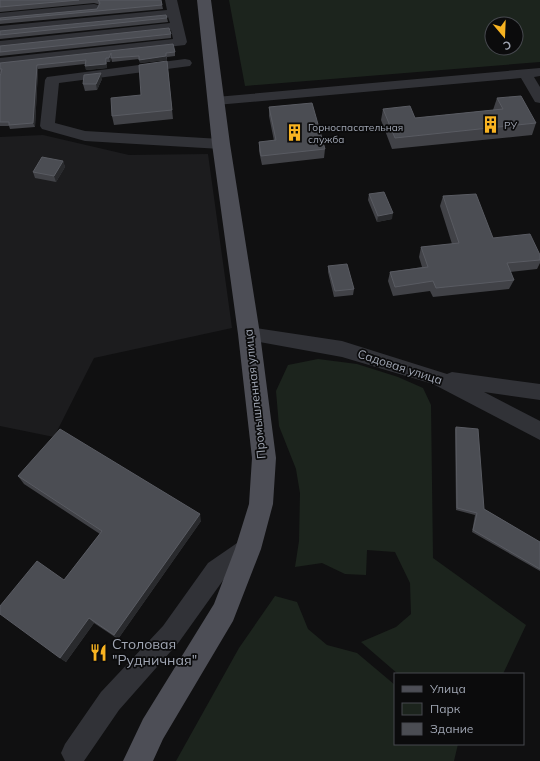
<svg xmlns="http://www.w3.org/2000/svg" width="540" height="761" viewBox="0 0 540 761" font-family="Mulish,sans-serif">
	<rect width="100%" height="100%" fill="#101011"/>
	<!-- built -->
	<polygon fill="#1c1c1e" points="43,135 129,155 208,154 232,328 94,358 54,437 0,426 0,137"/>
	<!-- green -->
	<g fill="#1c241d" fill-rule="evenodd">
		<path d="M229,0H540V62L245,86ZM492,24H516V48H492Z"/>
		<polygon points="318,359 357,364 398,377 423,388 431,405 433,558 526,625 503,674 398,674 361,642 396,627 411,614 410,583 395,552 367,550 366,575 345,574 322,563 295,567 299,541 300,493 296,469 279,426 276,391 288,365"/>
		<polygon points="275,596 297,602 308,629 327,645 357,653 395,685 395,744 458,744 454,761 176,761 239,648"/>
	</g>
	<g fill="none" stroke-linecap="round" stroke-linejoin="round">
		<!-- minor -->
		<g fill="#313237" fill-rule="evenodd">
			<polygon points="165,0 177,0 187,42 185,45 0,66 0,58 173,39 171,30 0,49 0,41 170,23 168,17 0,34 0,26 167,10"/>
			<polygon points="94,4 98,5 100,8 98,11 0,21 0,13"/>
			<polygon points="185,59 190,60 192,63 190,66 59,83 55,123 85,131 221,139 226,141 228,144 226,147 221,149 85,141 42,129 40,126 45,80 47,77"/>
			<polygon points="540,68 540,76 534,77 540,87 540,103 535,102 521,78 216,105 211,104 209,101 211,98 216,97"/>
			<polygon points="249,327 342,341 447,374 452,372 540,384 540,400 484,392 540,421 540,440 433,384 342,357 243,339 240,334 243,329"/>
			<polygon points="248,538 256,541 259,549 256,557 224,579 179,642 119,710 84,761 65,761 61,753 65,744 101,692 163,626 208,563 240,541"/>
		</g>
		<!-- major -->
		<polygon fill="#4d4e56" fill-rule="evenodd" points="197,0 211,0 230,144 260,334 276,458 273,504 261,549 233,621 163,739 153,761 123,761 143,719 214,604 235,549 249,504 252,458 238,334 212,144"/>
	</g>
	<!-- wall -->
	<g fill="#414247">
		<polygon points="0,0 161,0 163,9 0,24 0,18 97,9 99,5 98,4 94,3 0,12"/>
		<polygon points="167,18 168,22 0,39 0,31"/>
		<polygon points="171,34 171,38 0,56 0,46"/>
		<polygon points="175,52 175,56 167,57 167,60 140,63 139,59 112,62 111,58 110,62 107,62 107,68 86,70 85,64 38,69 35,127 10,129 9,126 0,126 0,76 1,73 0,73 0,63"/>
		<polygon points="167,61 173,119 114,125 112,116 141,95"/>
		<polygon points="102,79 97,90 85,91 83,84"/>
		<polygon points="497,98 536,123 532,135 392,149 381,120 383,109 415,118 493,110"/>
		<polygon points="269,107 325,149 324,158 262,165 259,151 259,142 274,141 269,116"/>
		<polygon points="63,161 65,167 56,182 35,178 33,172"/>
		<polygon points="369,194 392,219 377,222 368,200"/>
		<polygon points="443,196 493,238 540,255 540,263 537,269 510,272 514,280 509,289 433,297 430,291 393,296 388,281 390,272 422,267 419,257 421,247 452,244 440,206"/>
		<polygon points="328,266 354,289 353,295 334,297 328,272"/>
		<polygon points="456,427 484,509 540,542 540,571 472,532 475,515 456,510 455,429"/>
		<polygon points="18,476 201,521 118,639 94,623 66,662 60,658 64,580 100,534 24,484"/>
	</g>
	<!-- shaded-wall -->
	<g fill="#292a2d">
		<polygon points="111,53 112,57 110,62 109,58"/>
		<polygon points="166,56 167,60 140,63 139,60"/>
		<polygon points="106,58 107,62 107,68 86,70 85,66"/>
		<polygon points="37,65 38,69 35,127 33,123"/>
		<polygon points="101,73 102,79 97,90 96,84"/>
		<polygon points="63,161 65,167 56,182 54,176"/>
		<polygon points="393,213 392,219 377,222 378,216"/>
		<polygon points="200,514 201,521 118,639 114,635"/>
		<polygon points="89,618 94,623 66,662 60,658"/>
	</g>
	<!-- building -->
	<g fill="#4b4d53" stroke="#595b62">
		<polygon points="0,0 79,0 0,7"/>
		<polygon points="98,0 161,0 162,5 0,20 0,18 97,9 100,3"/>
		<polygon points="166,15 167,18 0,35 0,31"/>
		<polygon points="169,28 171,34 0,52 0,46"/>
		<polygon points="173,44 175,52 166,53 166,56 139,60 139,56 111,58 111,53 109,58 106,58 106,64 85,66 86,60 37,65 33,123 9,125 9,122 0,122 0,76 2,69 0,69 0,63"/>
		<polygon points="167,61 172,110 112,116 111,98 141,95 139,65"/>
		<polygon points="101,73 96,84 83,84 84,75"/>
		<polygon points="521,96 536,123 395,138 383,109 410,106 415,118 503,109 497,98"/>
		<polygon points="312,103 325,149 261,156 259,142 276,140 269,107"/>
		<polygon points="42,157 63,161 54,176 33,172"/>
		<polygon points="384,192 393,213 378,216 369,194"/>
		<polygon points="476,194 493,238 530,234 540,255 540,260 507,263 514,280 436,288 433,281 395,287 390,272 428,267 421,247 459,243 443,196"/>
		<polygon points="347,264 354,289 335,291 328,266"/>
		<polygon points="456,427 478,429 484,509 540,542 540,569 473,530 477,513 457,508"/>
		<polygon points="60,429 200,514 114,635 89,618 60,658 0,614 0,606 37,561 64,580 102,531 18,476"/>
	</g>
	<!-- icons -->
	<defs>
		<symbol id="building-bare" viewBox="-9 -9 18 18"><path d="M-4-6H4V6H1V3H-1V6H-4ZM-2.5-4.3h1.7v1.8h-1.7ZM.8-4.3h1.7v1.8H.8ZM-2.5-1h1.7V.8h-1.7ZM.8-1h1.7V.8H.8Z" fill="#f8b321" stroke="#0b0b0c" stroke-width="2.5" paint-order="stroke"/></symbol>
		<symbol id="restaurant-bare" viewBox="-9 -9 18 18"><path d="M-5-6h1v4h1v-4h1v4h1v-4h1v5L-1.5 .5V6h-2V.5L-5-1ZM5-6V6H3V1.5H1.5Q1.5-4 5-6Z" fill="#f8b321" stroke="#0b0b0c" stroke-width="2.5" paint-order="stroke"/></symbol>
	</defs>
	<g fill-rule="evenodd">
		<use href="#building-bare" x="478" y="112" width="25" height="25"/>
		<use href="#building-bare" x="282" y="120" width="25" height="25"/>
		<use href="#restaurant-bare" x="86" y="640" width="25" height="25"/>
	</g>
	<g text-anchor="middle" stroke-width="3.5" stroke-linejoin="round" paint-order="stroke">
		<!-- far-poi labels -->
		<g font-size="10" fill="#a0a6b3" stroke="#0b0b0c" text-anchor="start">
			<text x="504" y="129">РУ</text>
			<text x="308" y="131">Горноспасательная<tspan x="308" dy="12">служба</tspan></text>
		</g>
		<!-- street labels -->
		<g font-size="12" fill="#a0a6b3" stroke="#0b0b0c">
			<text transform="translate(400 367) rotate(18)" y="4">Садовая улица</text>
			<text transform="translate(255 394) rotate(-96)" y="4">Промышленная улица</text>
		</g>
		<!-- near-poi labels -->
		<g font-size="14" fill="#a0a6b3" stroke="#0b0b0c" text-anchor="start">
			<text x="112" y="649">Столовая<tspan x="112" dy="16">"Рудничная"</tspan></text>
		</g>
	</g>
	<!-- legend -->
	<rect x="394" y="673" width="130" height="72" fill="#0b0b0c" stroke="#47494f"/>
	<rect x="402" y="686" width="20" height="6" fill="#4d4e56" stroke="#47494f"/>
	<text x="430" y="693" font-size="12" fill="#a0a6b3">Улица</text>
	<rect x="402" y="703" width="20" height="12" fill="#1c241d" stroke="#47494f"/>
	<text x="430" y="713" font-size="12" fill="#a0a6b3">Парк</text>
	<rect x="402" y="723" width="20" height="12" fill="#4b4d53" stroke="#47494f"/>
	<text x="430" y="733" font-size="12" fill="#a0a6b3">Здание</text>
	<!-- north arrow -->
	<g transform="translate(504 36) rotate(161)"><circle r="19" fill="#0b0b0c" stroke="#47494f"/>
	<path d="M0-3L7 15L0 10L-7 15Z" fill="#f8b321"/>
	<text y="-6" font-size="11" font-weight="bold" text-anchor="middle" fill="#a0a6b3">С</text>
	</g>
</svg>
